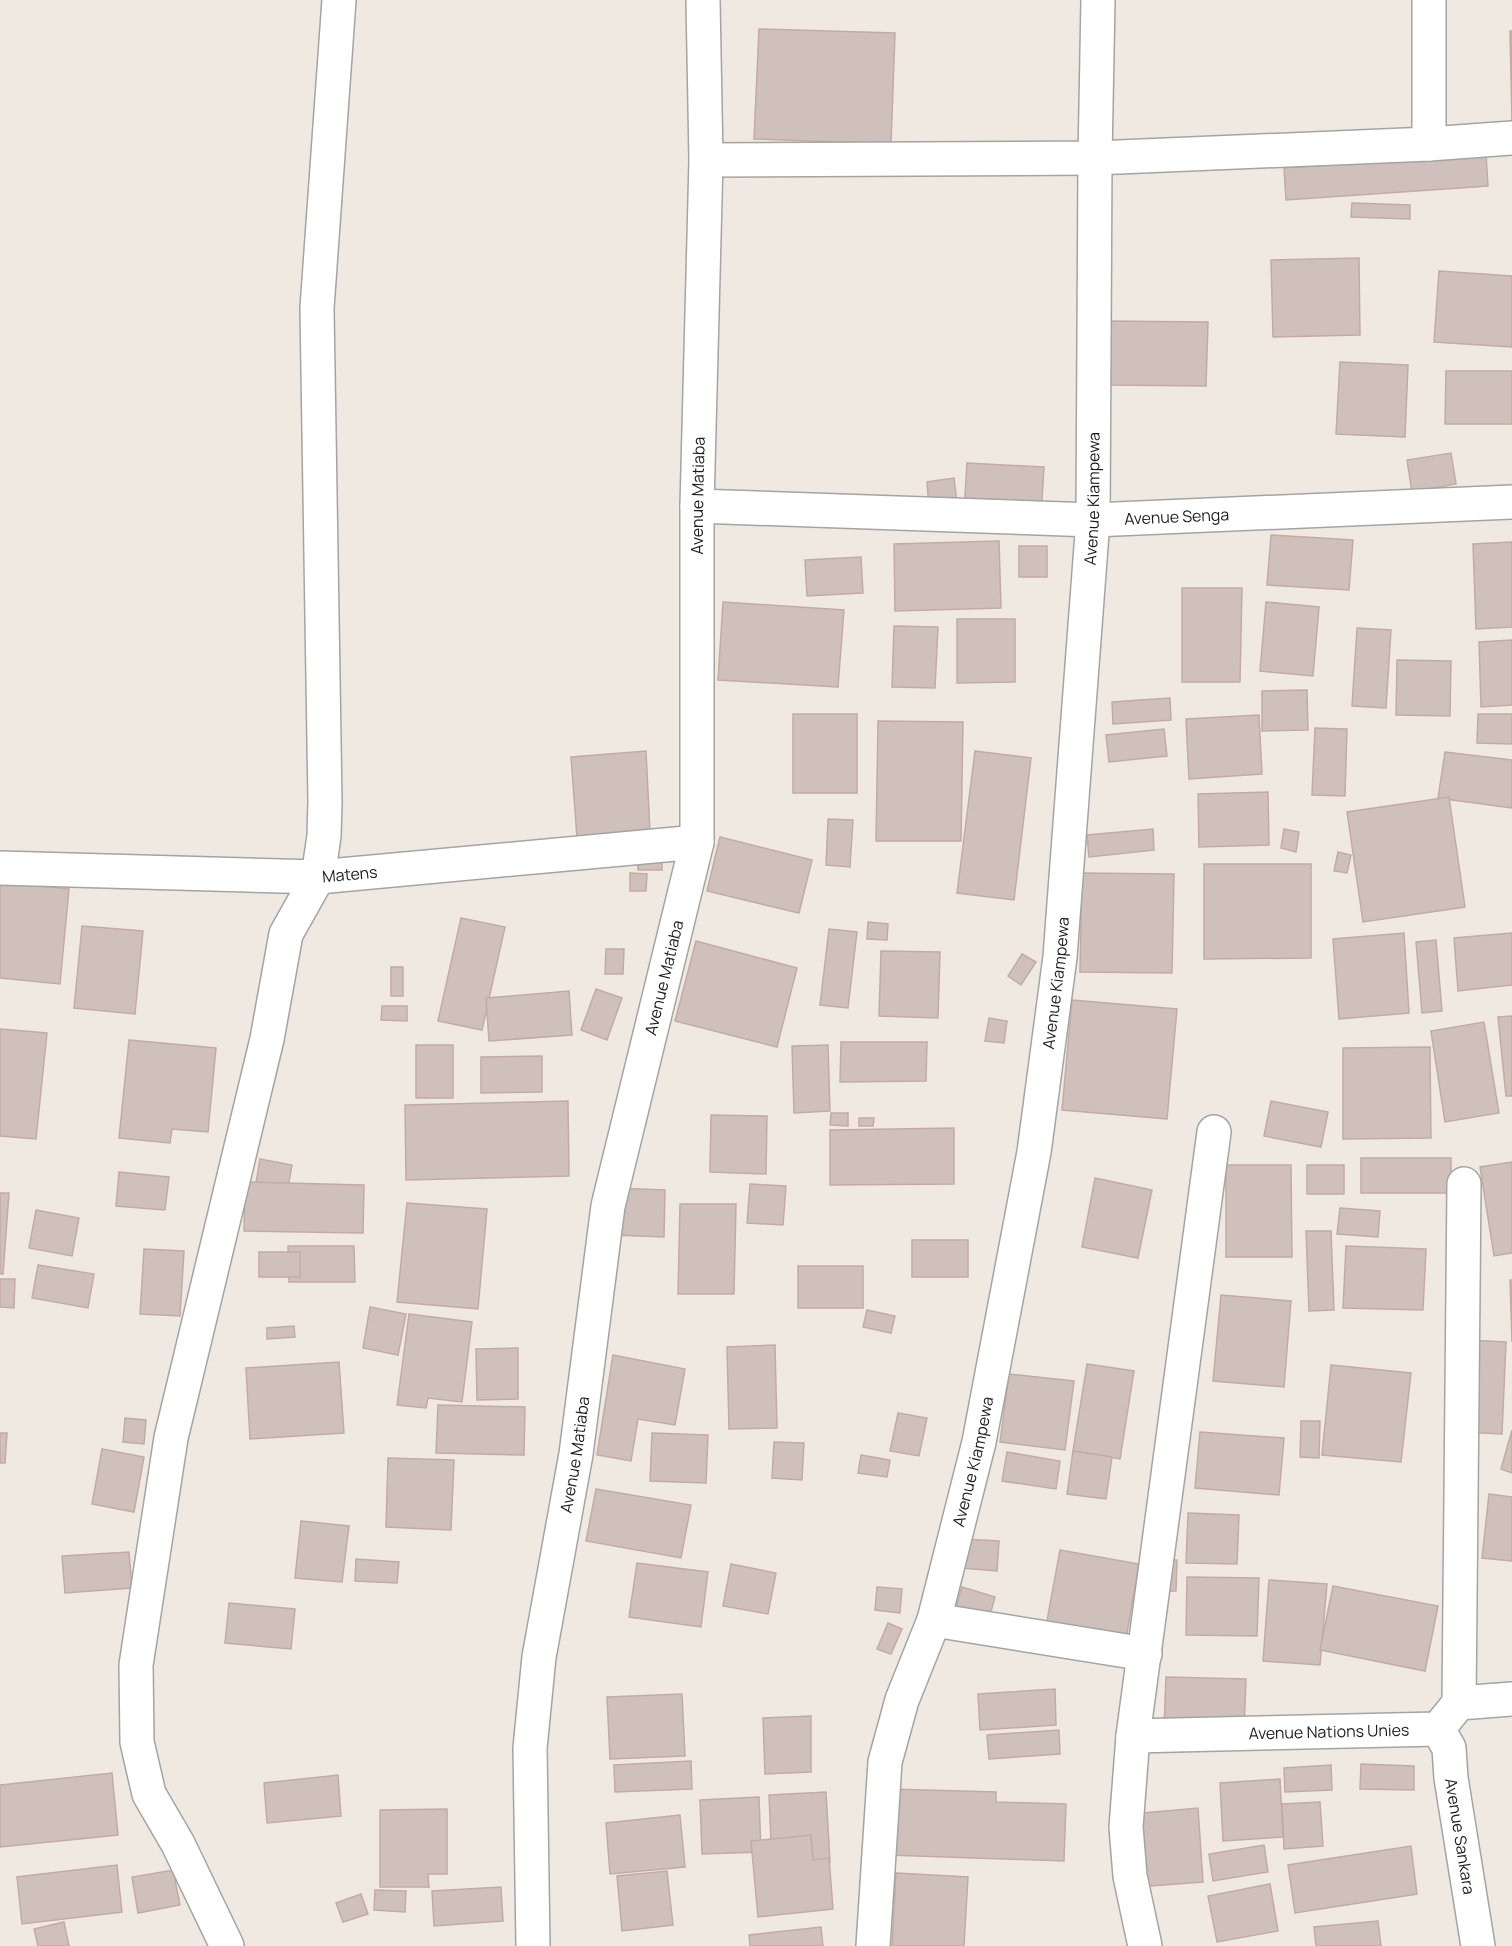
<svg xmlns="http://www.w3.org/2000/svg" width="1512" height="1946" viewBox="0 0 1512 1946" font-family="Manrope,sans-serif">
	<rect width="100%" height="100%" fill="#f0e9e2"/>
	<!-- building -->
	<g fill="#d0c0bb" stroke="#c3aba3" stroke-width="1.5">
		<polygon points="759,29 895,33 891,144 754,139"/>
		<polygon points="1510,31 1512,31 1512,123"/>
		<polygon points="1486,154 1488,186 1286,200 1284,168"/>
		<polygon points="1352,203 1410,205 1410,219 1351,217"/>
		<polygon points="1359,258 1360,335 1273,337 1271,260"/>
		<polygon points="1439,271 1512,276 1512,347 1434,342"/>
		<polygon points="1106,321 1208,322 1206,386 1106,385"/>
		<polygon points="1340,362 1408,365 1405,437 1336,434"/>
		<polygon points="1446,371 1512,371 1512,424 1445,424"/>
		<polygon points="1451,453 1456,484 1412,492 1407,460"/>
		<polygon points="967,463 1044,467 1041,516 964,513"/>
		<polygon points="954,478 957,503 929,507 927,482"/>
		<polygon points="1271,535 1353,540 1349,590 1267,585"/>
		<polygon points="999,541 1001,608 895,611 894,544"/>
		<polygon points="1512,542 1512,627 1476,629 1473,544"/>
		<rect x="1019" y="546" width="28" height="31"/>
		<polygon points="861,557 863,593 807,596 805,560"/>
		<polygon points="1182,588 1242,588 1240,682 1182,682"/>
		<polygon points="723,602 844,610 838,687 718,680"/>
		<polygon points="1266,602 1319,607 1313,676 1260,671"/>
		<polygon points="957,619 1015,619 1015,682 957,683"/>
		<polygon points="894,626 938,627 935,688 892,687"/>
		<polygon points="1357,628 1391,630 1386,708 1352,706"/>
		<polygon points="1512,640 1512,705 1481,707 1479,642"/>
		<polygon points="1397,660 1451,661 1450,716 1396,715"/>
		<polygon points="1307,690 1308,730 1262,731 1262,691"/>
		<polygon points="1170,698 1171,720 1113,724 1112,702"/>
		<rect x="793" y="714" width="64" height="79"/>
		<polygon points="1478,714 1512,714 1512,744 1477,743"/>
		<polygon points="1259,715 1262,774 1189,779 1186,719"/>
		<polygon points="878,721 963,722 961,841 876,841"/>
		<polygon points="1315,728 1347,729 1345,796 1312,795"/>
		<polygon points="1164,729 1167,756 1109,762 1106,735"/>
		<polygon points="646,751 650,832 577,838 571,757"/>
		<polygon points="975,751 1031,758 1014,900 957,893"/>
		<polygon points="1445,752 1512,760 1512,808 1438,798"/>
		<polygon points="1268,792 1269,845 1199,847 1198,794"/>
		<polygon points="1449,797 1465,907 1363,922 1347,812"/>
		<polygon points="828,819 853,820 850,867 826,865"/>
		<polygon points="1153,829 1154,850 1089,857 1087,835"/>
		<polygon points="1284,829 1299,832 1296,852 1281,848"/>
		<polygon points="720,837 812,860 799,913 707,891"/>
		<polygon points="1338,852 1351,855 1347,873 1334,871"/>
		<rect x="638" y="854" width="24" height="16"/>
		<polygon points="1204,864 1311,864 1311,958 1204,959"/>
		<polygon points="630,873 647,874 646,891 630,891"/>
		<polygon points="1082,873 1174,874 1172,973 1080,972"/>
		<polygon points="0,882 69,889 60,984 0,978"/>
		<polygon points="461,918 505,927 482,1030 438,1021"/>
		<polygon points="868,922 888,924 887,940 867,939"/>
		<polygon points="82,926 143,931 135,1014 74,1008"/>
		<polygon points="829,929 857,932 848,1008 820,1005"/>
		<polygon points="1404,933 1409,1013 1339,1019 1333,939"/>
		<polygon points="1512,933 1512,985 1458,991 1454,938"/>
		<polygon points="1436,940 1442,1011 1422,1013 1416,942"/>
		<polygon points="696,941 797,968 777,1047 675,1021"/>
		<polygon points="606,949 624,949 623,974 605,974"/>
		<polygon points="881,951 940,952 938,1018 879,1016"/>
		<polygon points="1022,954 1036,962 1021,985 1008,976"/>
		<rect x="391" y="967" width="12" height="29"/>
		<polygon points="596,989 622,998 607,1040 581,1030"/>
		<polygon points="569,991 572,1035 489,1041 486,998"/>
		<polygon points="1072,1000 1177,1009 1167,1119 1062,1110"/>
		<polygon points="382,1006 407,1006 407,1021 381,1020"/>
		<polygon points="1512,1016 1512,1096 1506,1096 1498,1017"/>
		<polygon points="989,1018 1007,1021 1004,1043 985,1041"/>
		<polygon points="1484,1022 1499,1113 1445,1122 1431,1031"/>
		<polygon points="0,1029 47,1033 36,1139 0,1136"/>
		<polygon points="129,1040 216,1048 208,1132 172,1129 170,1143 119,1138"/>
		<polygon points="841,1042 927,1042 926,1081 840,1082"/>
		<rect x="416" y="1045" width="37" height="53"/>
		<polygon points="828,1045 830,1111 794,1113 792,1046"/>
		<polygon points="1430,1047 1431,1138 1343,1139 1343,1048"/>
		<polygon points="542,1056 542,1092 481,1093 481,1057"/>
		<polygon points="568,1101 569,1176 406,1180 405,1105"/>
		<polygon points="1271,1101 1328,1112 1321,1147 1264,1136"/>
		<polygon points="831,1113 848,1113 848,1126 830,1125"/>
		<polygon points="711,1115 767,1116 766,1174 710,1172"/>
		<polygon points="859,1118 874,1118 873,1126 859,1126"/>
		<polygon points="954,1128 954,1184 830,1185 830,1130"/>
		<rect x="1361" y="1158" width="90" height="35"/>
		<polygon points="260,1159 292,1165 288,1188 256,1183"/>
		<polygon points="1512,1162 1512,1253 1494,1256 1480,1167"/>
		<polygon points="1226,1165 1291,1165 1292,1257 1226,1257"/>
		<rect x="1307" y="1165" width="37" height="29"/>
		<polygon points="119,1172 169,1177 165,1210 116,1206"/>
		<polygon points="1095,1178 1152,1190 1138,1258 1082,1247"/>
		<polygon points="245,1182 364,1185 363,1233 244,1231"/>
		<polygon points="750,1184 786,1186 783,1225 747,1223"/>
		<polygon points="615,1188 665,1190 664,1237 613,1235"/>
		<polygon points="0,1193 9,1193 3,1274 0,1274"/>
		<polygon points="407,1203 487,1209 478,1309 397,1302"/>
		<polygon points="680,1204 736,1204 734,1294 678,1294"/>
		<polygon points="1340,1208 1380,1211 1378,1237 1337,1234"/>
		<polygon points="36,1210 79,1218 72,1256 29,1248"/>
		<polygon points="1306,1231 1331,1231 1334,1310 1309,1311"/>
		<rect x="912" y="1240" width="56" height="37"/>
		<polygon points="288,1246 354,1246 355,1282 289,1282"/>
		<polygon points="1346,1246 1426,1249 1423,1310 1343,1308"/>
		<polygon points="144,1249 184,1251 180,1316 140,1314"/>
		<rect x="259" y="1252" width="41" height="25"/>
		<polygon points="38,1265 94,1274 88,1308 32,1298"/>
		<rect x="798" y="1266" width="65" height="42"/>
		<polygon points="0,1279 15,1279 14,1308 0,1307"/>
		<polygon points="1510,1280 1512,1280 1512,1342"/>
		<polygon points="1221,1295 1291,1301 1284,1387 1213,1381"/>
		<polygon points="370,1307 406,1314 398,1355 363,1348"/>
		<polygon points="867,1310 895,1316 891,1333 863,1327"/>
		<polygon points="409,1314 472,1322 462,1402 428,1398 426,1408 397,1405"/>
		<polygon points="294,1326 295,1337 267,1339 267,1328"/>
		<polygon points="1468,1340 1506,1342 1502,1434 1464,1432"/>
		<polygon points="775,1345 777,1428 729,1429 727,1347"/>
		<polygon points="518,1348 518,1399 477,1400 476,1349"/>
		<polygon points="613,1355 685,1369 675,1425 638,1419 631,1461 597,1455"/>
		<polygon points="339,1362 344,1433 250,1439 246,1368"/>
		<polygon points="1087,1364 1134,1371 1120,1459 1073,1451"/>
		<polygon points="1331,1365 1411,1373 1401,1462 1322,1455"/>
		<polygon points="1009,1374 1074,1381 1065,1450 1000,1442"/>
		<polygon points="438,1405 525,1407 524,1455 436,1453"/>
		<polygon points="898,1413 927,1418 919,1456 890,1451"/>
		<polygon points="125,1418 146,1420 144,1444 123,1442"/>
		<polygon points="1301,1421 1320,1421 1319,1458 1300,1457"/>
		<polygon points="1512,1430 1512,1473 1501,1469"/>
		<polygon points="1200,1432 1284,1438 1279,1495 1195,1488"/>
		<polygon points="0,1433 7,1433 5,1463 0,1463"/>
		<polygon points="652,1433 708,1435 706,1483 650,1481"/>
		<polygon points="774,1442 804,1443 802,1480 772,1478"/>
		<polygon points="102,1449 144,1457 134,1512 92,1504"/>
		<polygon points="1073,1451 1112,1457 1106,1499 1067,1494"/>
		<polygon points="1007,1452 1060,1461 1056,1489 1002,1481"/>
		<polygon points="861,1455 890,1460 887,1477 858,1473"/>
		<polygon points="388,1458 454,1460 451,1530 386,1527"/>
		<polygon points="596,1489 691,1505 681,1558 586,1541"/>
		<polygon points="1489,1494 1512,1497 1512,1561 1482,1558"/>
		<polygon points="1188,1513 1239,1515 1237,1564 1186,1563"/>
		<polygon points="301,1521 349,1526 342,1582 295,1578"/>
		<polygon points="963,1539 999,1541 997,1571 961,1568"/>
		<polygon points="1060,1550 1139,1564 1126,1639 1046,1626"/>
		<polygon points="129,1552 132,1588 65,1593 62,1556"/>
		<polygon points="356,1559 399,1562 397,1583 355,1581"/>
		<polygon points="1163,1560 1177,1560 1176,1591 1161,1591"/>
		<polygon points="637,1563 708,1572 701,1627 629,1617"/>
		<polygon points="731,1564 776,1573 768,1614 723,1606"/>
		<polygon points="1187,1577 1259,1578 1257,1636 1186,1635"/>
		<polygon points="1269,1580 1327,1584 1320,1665 1263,1661"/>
		<polygon points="1333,1586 1438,1606 1425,1671 1320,1650"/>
		<polygon points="877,1587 902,1589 900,1613 875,1610"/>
		<polygon points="962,1587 995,1597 987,1626 953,1616"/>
		<polygon points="229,1603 295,1609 291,1649 225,1643"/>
		<polygon points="888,1623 902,1629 891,1654 877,1649"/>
		<polygon points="1166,1677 1246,1679 1244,1730 1164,1728"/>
		<polygon points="1055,1689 1056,1725 980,1730 978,1694"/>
		<polygon points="682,1694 685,1756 610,1759 607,1697"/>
		<polygon points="811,1716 811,1772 765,1774 763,1718"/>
		<polygon points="1059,1730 1060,1754 989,1759 987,1735"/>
		<polygon points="691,1761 692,1789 615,1792 614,1765"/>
		<polygon points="1361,1764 1414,1766 1414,1790 1360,1789"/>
		<polygon points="1331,1765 1332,1790 1285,1792 1284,1768"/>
		<polygon points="112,1773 118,1835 0,1847 0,1785"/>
		<polygon points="338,1775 341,1816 267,1823 264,1783"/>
		<polygon points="1280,1779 1283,1837 1223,1841 1220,1783"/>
		<polygon points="891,1789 996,1792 996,1802 1066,1804 1064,1861 888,1855"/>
		<polygon points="826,1792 830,1862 772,1864 769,1795"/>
		<polygon points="759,1797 761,1852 702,1854 700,1800"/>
		<polygon points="1320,1802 1323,1846 1284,1849 1282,1804"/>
		<polygon points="1198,1808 1203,1882 1138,1887 1132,1814"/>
		<polygon points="447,1809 447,1874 428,1874 429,1887 380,1887 380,1810"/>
		<polygon points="680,1815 685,1867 610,1874 606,1823"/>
		<polygon points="811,1835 813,1860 829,1858 833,1909 758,1917 751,1841"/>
		<polygon points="1264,1845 1268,1872 1213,1881 1209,1854"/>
		<polygon points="1411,1846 1417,1894 1295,1913 1288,1865"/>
		<polygon points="117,1865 122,1912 22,1924 17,1877"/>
		<polygon points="173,1870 180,1905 138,1913 132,1877"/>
		<polygon points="667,1871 673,1925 622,1931 617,1876"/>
		<polygon points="896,1873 968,1877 964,1946 892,1946"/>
		<polygon points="1270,1884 1278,1931 1217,1942 1208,1896"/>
		<polygon points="501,1887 503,1921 434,1926 432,1891"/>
		<polygon points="375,1890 406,1891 405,1912 374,1910"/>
		<polygon points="361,1894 368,1914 343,1922 336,1903"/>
		<polygon points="1378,1921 1381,1946 1316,1946 1314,1927"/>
		<polygon points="64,1922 69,1946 38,1946 34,1929"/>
		<polygon points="821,1927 823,1946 750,1946 749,1935"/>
	</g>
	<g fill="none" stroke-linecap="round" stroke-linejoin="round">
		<defs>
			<g id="street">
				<polyline points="1429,0 1429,144"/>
				<polyline points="706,160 1095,158 1429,144 1512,138"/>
				<path id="s1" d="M697,506L1093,520L1512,502"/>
				<path id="s2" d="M0,868L318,877L697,842"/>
				<polyline points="934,1620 1145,1654"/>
				<polyline points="1459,1703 1464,1184"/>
				<path id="s3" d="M1438,1729L1449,1748L1451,1778L1478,1946"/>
				<path id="s4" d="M1133,1736L1438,1729L1459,1703L1512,1699"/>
				<polyline points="227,1946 178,1844 149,1794 137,1742 136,1665 171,1438 267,1039 286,934 318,877 324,836 325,802 317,308 339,0"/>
				<path id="s5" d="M533,1946L530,1748L539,1657L576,1454L608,1206L697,842V506L706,160L703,0"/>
				<path id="s6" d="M873,1946L885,1762L902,1700L934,1620L979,1442L1034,1152L1060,957L1093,520L1095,158L1098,0"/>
				<polyline points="1145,1946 1130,1876 1126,1827 1133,1736 1214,1132"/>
			</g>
		</defs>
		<!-- street casing -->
		<use href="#street" stroke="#a4a4a4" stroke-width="36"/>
		<!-- street -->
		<use href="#street" stroke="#fff" stroke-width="33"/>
	</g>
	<g text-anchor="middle" stroke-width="4.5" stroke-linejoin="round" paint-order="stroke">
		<!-- street labels -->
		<g font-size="16" fill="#1d1d1d" stroke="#fff">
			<text dy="6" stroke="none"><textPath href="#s5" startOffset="1467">Avenue Matiaba</textPath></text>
			<text dy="6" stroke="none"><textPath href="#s6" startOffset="1470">Avenue Kiampewa</textPath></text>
			<text dy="6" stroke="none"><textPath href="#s1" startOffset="480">Avenue Senga</textPath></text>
			<text dy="6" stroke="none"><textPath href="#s2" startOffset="350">Matens</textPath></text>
			<text dy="6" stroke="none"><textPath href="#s5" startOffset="981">Avenue Matiaba</textPath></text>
			<text dy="6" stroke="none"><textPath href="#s6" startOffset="984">Avenue Kiampewa</textPath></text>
			<text dy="6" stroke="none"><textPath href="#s5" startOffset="495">Avenue Matiaba</textPath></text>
			<text dy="6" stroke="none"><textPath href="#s6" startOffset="498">Avenue Kiampewa</textPath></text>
			<text dy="6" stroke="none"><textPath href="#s4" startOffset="196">Avenue Nations Unies</textPath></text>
			<text dy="6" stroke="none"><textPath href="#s3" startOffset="111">Avenue Sankara</textPath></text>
		</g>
	</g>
</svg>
